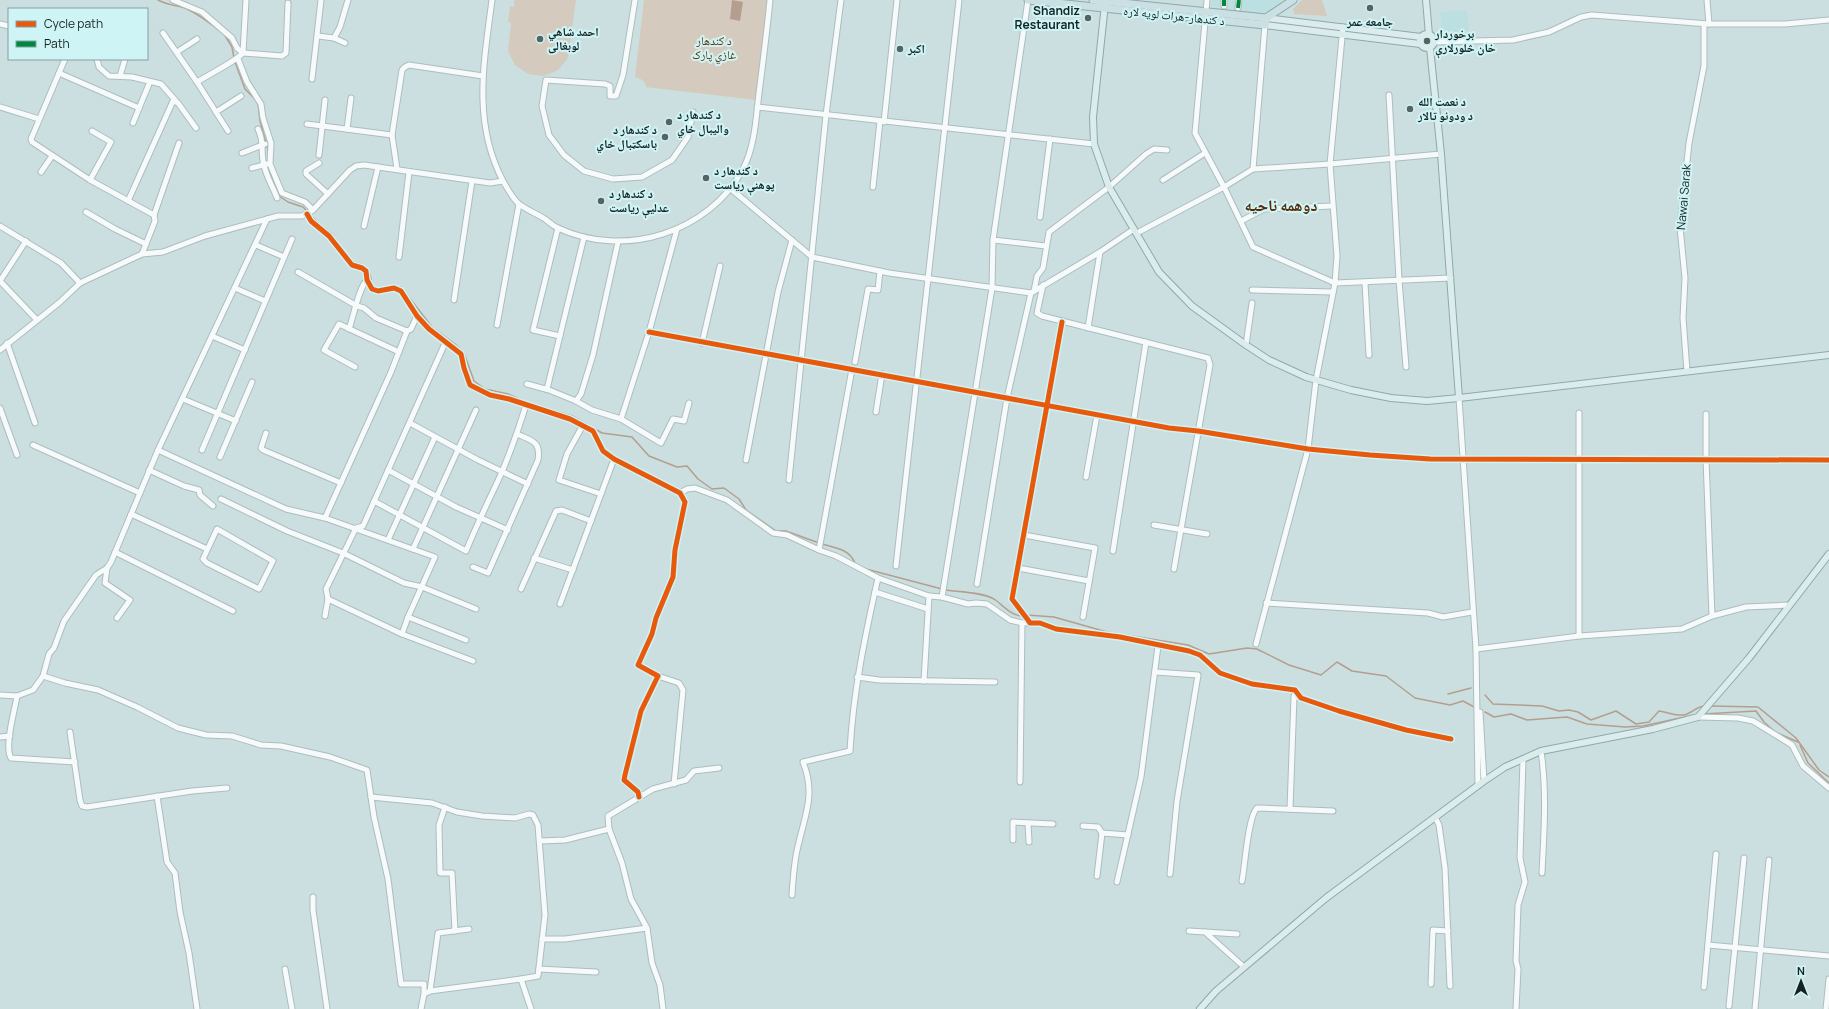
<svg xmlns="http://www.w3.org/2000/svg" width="1829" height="1009" viewBox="0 0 1829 1009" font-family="Manrope,'Noto Naskh Arabic',sans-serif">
	<rect width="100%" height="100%" fill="#cbdfe0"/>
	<!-- built -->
	<g fill="#bcdfe1">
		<polygon points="1212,0 1283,0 1274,9 1268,12 1259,13 1211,6"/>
		<polygon points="1467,10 1469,31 1442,33 1440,12"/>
	</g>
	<!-- green -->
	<g fill="#d5cabe">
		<polygon points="514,0 576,0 568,58 558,70 551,73 543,76 528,74 515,65 508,51 511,23 508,22 510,6 514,7"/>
		<path d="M644,0H767L756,100L646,87C645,81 642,79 635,77Z"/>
		<polygon points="1302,0 1322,0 1327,16 1294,14 1293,9"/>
	</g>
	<!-- water -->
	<polygon fill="#b49f8f" points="732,0 743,2 740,21 730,19"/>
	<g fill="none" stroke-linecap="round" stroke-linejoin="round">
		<!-- stream -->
		<g stroke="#b49f8f" stroke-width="1.5">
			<path d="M158,0C167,5 176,5 185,8C198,14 209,22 220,31"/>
			<polyline points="224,34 232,47 234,58"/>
			<polyline points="235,62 245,89 256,100"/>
			<polyline points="258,103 260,121 268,150"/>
			<polyline points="268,165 279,196 288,202 303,207 319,224 331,233 337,242"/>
			<path d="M353,262C370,267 369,268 372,284"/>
			<polyline points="392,286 401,287 432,327 455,344 464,353 474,381 485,389 508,394 523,401"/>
			<polyline points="542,407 572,416 602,433 632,437 649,456 677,467 687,466 698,479 712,489 724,488 739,499 746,510 776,531 786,531 819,543"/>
			<path d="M822,544C836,548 849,549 855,563"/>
			<polyline points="866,569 942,589"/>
			<path d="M945,590C960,592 981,592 994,599C1003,605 1011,616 1023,616"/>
			<polyline points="1027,615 1054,617 1107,632 1188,645 1209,654 1247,648 1257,649 1289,665 1321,675 1337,662 1352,671 1386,676 1415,698 1450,705 1463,701 1474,707"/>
			<polyline points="1448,694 1471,688"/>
			<path d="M1485,695L1493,704L1542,706L1559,711L1569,710L1578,712L1591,720L1616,711L1636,724L1649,722L1659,711C1667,712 1676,716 1684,715C1692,713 1697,706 1705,706"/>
			<polyline points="1711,706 1758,707 1796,738 1819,770 1829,777"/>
			<polyline points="1485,712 1494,717 1511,714 1527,720 1567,717 1587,724 1625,727 1643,726 1694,715"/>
			<polyline points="1703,714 1756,711 1764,722 1774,731"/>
			<polyline points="1777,733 1798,742"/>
			<polyline points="1800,745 1808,763 1829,783"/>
		</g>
		<defs>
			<g id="minor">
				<polyline points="173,0 202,12 232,38 237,48 243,53 282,56 286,53 288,3"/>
				<path d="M492,0C484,62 472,122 503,181C507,188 513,199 519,204C527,210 537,214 545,219C549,222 553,226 558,228C624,259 709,233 743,169C755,146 756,118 759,93C763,62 767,31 770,0"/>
				<polyline points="635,0 623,75 616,96 610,96 610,86 605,84 546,80 542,106 549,135 564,155 584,171 613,179 642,177 672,160 688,137 693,112"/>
				<polyline points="1207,0 1195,133 1224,187 1253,247 1335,283 1451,278"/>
				<polyline points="1707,0 1709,24"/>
				<polyline points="1224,6 1224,0"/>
				<polyline points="1238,8 1239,0"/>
				<polyline points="0,24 9,26"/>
				<polyline points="163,33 197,82 228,131"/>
				<polyline points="318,36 334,38 345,43"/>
				<polyline points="334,38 340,27 348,0"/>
				<polyline points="1434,42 1513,40 1549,32 1581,17 1592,15 1709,24 1785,24 1829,20"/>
				<polyline points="177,52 197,39"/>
				<polyline points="65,59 31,139 32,142 90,180 154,215 155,221 142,254"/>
				<polyline points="97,59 99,67 109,76 132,77 161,84 176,101"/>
				<polyline points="238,59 247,82 261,104 263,118 271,143 270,164 282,193 305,202 313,210"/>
				<polyline points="59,73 139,108"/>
				<polyline points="120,76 125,59"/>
				<polyline points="312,79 321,0"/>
				<path d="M197,82C208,75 236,61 243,53L246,0"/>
				<polyline points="1389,95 1399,280 1406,367"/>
				<polyline points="0,107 39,119"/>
				<polyline points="757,107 1094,144"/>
				<polyline points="216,112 241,96"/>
				<polyline points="884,122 897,0"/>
				<polyline points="133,123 149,84"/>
				<polyline points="307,124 392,135"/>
				<path d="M258,129C265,143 260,152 264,165C266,176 273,187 277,198"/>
				<polyline points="347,129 351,98"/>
				<polyline points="242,153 265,144"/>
				<polyline points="319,155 325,100"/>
				<polyline points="319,163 306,171 306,174 328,194"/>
				<polyline points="252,168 267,164"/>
				<polyline points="397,169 392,135 402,70 405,67 409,65 483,76"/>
				<polyline points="1253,169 1330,164 1441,154"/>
				<polyline points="41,172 52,156"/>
				<polyline points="90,180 111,142 92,131"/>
				<polyline points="1163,180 1205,153"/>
				<polyline points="873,187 880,121"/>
				<polyline points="731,189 812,257 889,273 1031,293 1100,252 1134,229"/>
				<polyline points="128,201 173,101 178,103 196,128"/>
				<polyline points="86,212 115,229 146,244"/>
				<polyline points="307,214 311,221 329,236 352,265 362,268 366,271 367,280 372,289 378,291 394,288 401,291 417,316 429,329 461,354 464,368 470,385 490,395 509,399 570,419 593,431 603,451 614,459 680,493 685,502 675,550 673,577 656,618 652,634 638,665 658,676 641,711 625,775 624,780 638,792 639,797"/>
				<polyline points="154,215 179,143"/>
				<polyline points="1040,217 1050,139"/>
				<polyline points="1241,221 1264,209 1332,206"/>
				<polyline points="0,226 61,263 80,283"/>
				<polyline points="364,226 378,167"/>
				<polyline points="558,228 533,330 560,336"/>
				<polyline points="1137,233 1224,187 1253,169 1265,25"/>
				<polyline points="993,240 1046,246"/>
				<polyline points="26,241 0,281 37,320"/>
				<polyline points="256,245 284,257"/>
				<polyline points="399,257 409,172"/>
				<polyline points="298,272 357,306 364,308 376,318 407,331"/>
				<polyline points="1365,283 1369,355"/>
				<polyline points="1043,285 1037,313 1042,316 1208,358 1210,365 1174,569"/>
				<polyline points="235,288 265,301"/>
				<polyline points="1252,290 1333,292"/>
				<polyline points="1034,291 1037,276 1043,268 1049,232 1109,187 1146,154 1154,149 1167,150"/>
				<polyline points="454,300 472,181"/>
				<polyline points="1062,322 1012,599 1028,620 1030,623 1040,623 1056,629 1120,637 1189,651 1200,655 1220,673 1252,684 1295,690 1301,698 1339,711 1406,730 1451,739"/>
				<polyline points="497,325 519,204"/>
				<polyline points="1088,328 1100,252"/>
				<path d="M349,329C353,318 359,287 367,280"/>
				<polyline points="649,332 1169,428 1198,431 1308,449 1370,455 1430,459 1829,460"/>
				<polyline points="212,336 245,350"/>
				<polyline points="7,343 35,423"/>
				<polyline points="702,343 720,266"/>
				<polyline points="1246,345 1252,303"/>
				<polyline points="0,350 60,302 80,283 142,254 163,252 205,236 278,216 302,216 313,210 350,170 356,166 364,165 490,183 503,181"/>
				<polyline points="855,362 868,289 878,290 880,271"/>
				<polyline points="355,367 324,350 339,324 399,352"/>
				<polyline points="1687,371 1683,318 1685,278 1680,227 1689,143 1704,66 1704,24"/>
				<polyline points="527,384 549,390 576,401 592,410 621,419 661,443 673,419 684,421 689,403"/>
				<polyline points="547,389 584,237"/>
				<polyline points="1459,398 1476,649 1478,786"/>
				<polyline points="183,399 236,421"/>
				<polyline points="576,401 581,394 593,355 618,242"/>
				<polyline points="0,408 17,455"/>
				<polyline points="876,412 882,374"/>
				<polyline points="1706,414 1706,459 1712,616"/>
				<polyline points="621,419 649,332 677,229"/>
				<polyline points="410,423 478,460 528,484"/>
				<polyline points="583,425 567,454 559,480 601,494"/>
				<polyline points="266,433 261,448 263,450 341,483"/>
				<polyline points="33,445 140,493"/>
				<polyline points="158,450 286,509 325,518 435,557 408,617 402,634"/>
				<polyline points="202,450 292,239"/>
				<polyline points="220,457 252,382"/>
				<polyline points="746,460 778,292 792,240"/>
				<polyline points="149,470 184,486 199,490 200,495 213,506"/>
				<polyline points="388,470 456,507 508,530"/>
				<polyline points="1086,477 1097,415"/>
				<polyline points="789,480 826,115 841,0"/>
				<polyline points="680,493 687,489 695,488 727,500 773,533 787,535 819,550 836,556 878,578 929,596 942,597 968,604 976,603 987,604 1010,620 1022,623 1030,623"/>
				<polyline points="221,499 287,531 343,553 404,583 422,587 476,609"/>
				<path d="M374,501L466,551C477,524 490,498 502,472C511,450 519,428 526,405"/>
				<polyline points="131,514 207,549"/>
				<polyline points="325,518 391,372 407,331 411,329 417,316"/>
				<polyline points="1154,525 1207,534"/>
				<polygon points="217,529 273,561 259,589 207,563 203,559"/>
				<polyline points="1024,535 1095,548 1083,617"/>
				<polyline points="388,540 435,437"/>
				<polyline points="413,549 476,410"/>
				<polyline points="819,550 852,369"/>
				<polyline points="1113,551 1146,342"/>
				<polyline points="115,552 233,611"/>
				<polyline points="534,558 573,570"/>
				<polyline points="896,566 959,0"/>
				<path d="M473,567L488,573L538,460C541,441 532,441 517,434"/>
				<polyline points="107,568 105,583 130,600 117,618"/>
				<polyline points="1018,568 1089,581"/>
				<polyline points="977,584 1007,398 1031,293"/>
				<polyline points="521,589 556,511 562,510 591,521"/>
				<polyline points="875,592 928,609"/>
				<polyline points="942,597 992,288 993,240 1028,0"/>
				<polyline points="328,599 402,634 473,661"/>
				<polyline points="1266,603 1428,613 1443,617 1472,612"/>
				<polyline points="560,604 614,459"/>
				<polyline points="325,616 328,599 326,589 356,528 363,526 446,341"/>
				<polyline points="408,617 466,640"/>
				<polyline points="1579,636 1579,413"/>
				<polyline points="1256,644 1308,449 1316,380 1335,283 1337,256 1330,164 1343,27"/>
				<polyline points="1476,649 1579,636 1682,629 1712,616 1746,607 1790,605"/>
				<polyline points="1155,672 1198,675 1177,801 1170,874"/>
				<polyline points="43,676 65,683 98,690 137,707 178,728 206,735 232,736 261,745 281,746 330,757 367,770 374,817 388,879 401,984 424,984 424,994"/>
				<polyline points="658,676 679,683 683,690 674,784"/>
				<polyline points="857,677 879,680 995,682"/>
				<polyline points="924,681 929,596"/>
				<polyline points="0,695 17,696 33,690 43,676 49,654 54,648 64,621 96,575 107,568 111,562 158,450 267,219"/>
				<path d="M17,696C15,710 4,746 11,758L75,762"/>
				<polyline points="1480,712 1484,781"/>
				<polyline points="1698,717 1738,718 1753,721 1792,745 1803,766 1829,788"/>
				<polyline points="70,732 80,800 82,806 87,807 192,791 227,788"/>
				<polyline points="0,737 10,736"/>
				<path d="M1541,751C1547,792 1544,832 1542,873"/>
				<polyline points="1020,782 1022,623"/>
				<polyline points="157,796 167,862 175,873 180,912 189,953 197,1009"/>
				<polyline points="371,797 432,803 457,812 482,816 515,818 529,814 533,815 538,825 545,915 538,976 521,979"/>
				<polyline points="445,807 439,825 440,873 452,873 455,931"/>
				<polyline points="1290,809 1294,696 1301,698"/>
				<polyline points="1435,817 1439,825 1445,868 1450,986"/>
				<polyline points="1028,823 1029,842"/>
				<polyline points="1083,826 1098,827 1102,833 1128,835"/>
				<polyline points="1013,840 1013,822 1053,824"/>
				<polyline points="540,841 565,840 609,829"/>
				<polyline points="1097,876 1102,833"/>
				<path d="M1242,881C1245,866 1248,816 1257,808L1333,811"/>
				<polyline points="1117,882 1141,777 1158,646"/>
				<path d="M792,895C793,879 794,862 798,846C805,815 816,794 803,762L850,751C853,693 865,636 878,578"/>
				<polyline points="313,897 313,910 327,1009"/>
				<polyline points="1189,931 1237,934"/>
				<polyline points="1205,932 1244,967"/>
				<polyline points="542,939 565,939 647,928"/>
				<polyline points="1708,945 1829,956"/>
				<polyline points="285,969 292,1009"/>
				<polyline points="539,969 596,972"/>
				<polyline points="1431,984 1433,930 1448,931"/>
				<polyline points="1704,987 1716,854"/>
				<polyline points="430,991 438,933 469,929"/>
				<polyline points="1729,1006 1744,858"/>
				<polyline points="421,1009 424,994 430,991 521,979 531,1009"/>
				<polyline points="663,1009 660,985 652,963 647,928 631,899 622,863 609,829 608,816 653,789 686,780 694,771 719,768"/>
				<polyline points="1516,1009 1518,969 1516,961 1518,905 1525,882 1520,858 1523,759"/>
				<polyline points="1755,1009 1769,860"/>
				<polyline points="1826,1009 1829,979"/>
			</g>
			<g id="major">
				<polyline points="1426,0 1429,35"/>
				<polyline points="1105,4 1093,117 1094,144 1109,187 1159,272 1192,306 1246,345 1269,360 1306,377 1351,390 1391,398 1427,401 1459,398"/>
				<polyline points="1266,18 1421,37"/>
				<polyline points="1265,25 1420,44"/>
				<circle cx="1427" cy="41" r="7"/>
				<polyline points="1430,48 1441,154 1459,398 1829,355"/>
				<polyline points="1200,1009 1216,991 1326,898 1484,781 1505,767 1541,751 1653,729 1698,717 1749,658 1829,554"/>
			</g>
			<g id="highway">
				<polyline points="1028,0 1265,25 1266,18"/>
				<polyline points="1093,0 1266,18 1293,0"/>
			</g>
		</defs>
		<!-- minor casing -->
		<use href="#minor" stroke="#adbdbe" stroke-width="7"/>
		<!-- major casing -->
		<use href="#major" stroke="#8caaac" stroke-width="8"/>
		<!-- highway casing -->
		<use href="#highway" stroke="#8caaac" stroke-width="9"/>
		<!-- minor -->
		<use href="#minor" stroke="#f7fafa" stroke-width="5"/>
		<!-- major -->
		<use href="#major" stroke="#dcebec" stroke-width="6"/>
		<!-- highway -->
		<use href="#highway" stroke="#cae0e2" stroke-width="7"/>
		<!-- quiet -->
		<g stroke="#00873e" stroke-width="4" stroke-dasharray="8 4" stroke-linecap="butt">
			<polyline points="1224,6 1224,0"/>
			<polyline points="1238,8 1239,0"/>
		</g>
		<defs>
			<g id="cycleway">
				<polyline points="307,214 311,221 329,236 352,265 362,268 366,271 367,280 372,289 378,291 394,288 401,291 417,316 429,329 461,354 464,368 470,385 490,395 509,399 570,419 593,431 603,451 614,459 680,493 685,502 675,550 673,577 656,618 652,634 638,665 658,676 641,711 625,775 624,780 638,792 639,797"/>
				<polyline points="1062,322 1012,599 1028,620 1030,623 1040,623 1056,629 1120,637 1189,651 1200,655 1220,673 1252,684 1295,690 1301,698 1339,711 1406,730 1451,739"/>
				<polyline points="649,332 1169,428 1198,431 1308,449 1370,455 1430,459 1829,460"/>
			</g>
		</defs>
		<!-- cycleway casing -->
		<use href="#cycleway" stroke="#cff4f6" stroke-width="8"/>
		<!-- cycleway -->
		<use href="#cycleway" stroke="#e8590c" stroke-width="5"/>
	</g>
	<!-- markers -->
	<g fill="#546465" stroke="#cff4f6" stroke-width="1.5">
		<circle cx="1370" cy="8" r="4"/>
		<circle cx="1088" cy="18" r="4"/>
		<circle cx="540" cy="39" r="4"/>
		<circle cx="1427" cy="41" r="4"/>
		<circle cx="900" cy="49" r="4"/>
		<circle cx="1410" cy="109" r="4"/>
		<circle cx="669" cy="122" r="4"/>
		<circle cx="665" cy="137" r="4"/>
		<circle cx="706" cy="178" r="4"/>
		<circle cx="601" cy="201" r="4"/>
	</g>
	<g text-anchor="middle" stroke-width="4" stroke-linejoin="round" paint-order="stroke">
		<!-- poi labels -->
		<g font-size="12" font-weight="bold" fill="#142223" stroke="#cff4f6" text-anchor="start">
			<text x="1080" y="15" text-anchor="end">Shandiz<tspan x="1080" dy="14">Restaurant</tspan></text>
			<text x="1370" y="26" text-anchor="middle">جامعه عمر</text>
			<text x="548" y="36">احمد شاهي<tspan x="548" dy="14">لوبغالی</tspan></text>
			<text x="1435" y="38">برخوردار<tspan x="1435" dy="14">خان څلورلارې</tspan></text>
			<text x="908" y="53">اکبر</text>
			<text x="1418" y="106">د نعمت الله<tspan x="1418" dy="14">د ودونو تالار</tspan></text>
			<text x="677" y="119">د کندهار د<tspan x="677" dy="14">واليبال ځاي</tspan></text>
			<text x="657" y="134" text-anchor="end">د کندهار د<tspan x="657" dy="14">باسکټبال ځاي</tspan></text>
			<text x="714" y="175">د کندهار د<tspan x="714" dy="14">پوهنې رياست</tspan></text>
			<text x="609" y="198">د کندهار د<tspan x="609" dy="14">عدلیې رياست</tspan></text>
		</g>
		<!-- street labels -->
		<g font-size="12" fill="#142223" stroke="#cff4f6">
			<text transform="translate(1174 16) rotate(6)" y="4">د کندهار-هرات لويه لاره</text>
			<text transform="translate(1684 197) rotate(-85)" y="4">Nawai Sarak</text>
		</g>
		<!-- park labels -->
		<g font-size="12" fill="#622f06" stroke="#cff4f6">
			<text x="714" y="45">د کندهار<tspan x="714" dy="14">غازي پارک</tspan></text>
		</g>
		<!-- district labels -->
		<g font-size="16" font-weight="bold" fill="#572907" stroke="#cff4f6">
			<text x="1281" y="211">دوهمه ناحیه</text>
		</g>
	</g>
	<!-- legend -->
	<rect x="8" y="8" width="140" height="52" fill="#cff4f6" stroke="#84a0a2"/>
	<rect x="16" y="21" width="20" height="6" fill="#e8590c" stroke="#84a0a2"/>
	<text x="44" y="28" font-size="12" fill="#142223">Cycle path</text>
	<rect x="16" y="41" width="20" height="6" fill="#00873e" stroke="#84a0a2"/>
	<text x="44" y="48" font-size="12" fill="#142223">Path</text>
	<!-- north arrow -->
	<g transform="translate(1801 981)" stroke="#cff4f6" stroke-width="3" paint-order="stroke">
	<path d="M0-3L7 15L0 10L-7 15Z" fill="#142223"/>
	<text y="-6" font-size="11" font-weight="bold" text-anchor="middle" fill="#142223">N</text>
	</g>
</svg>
